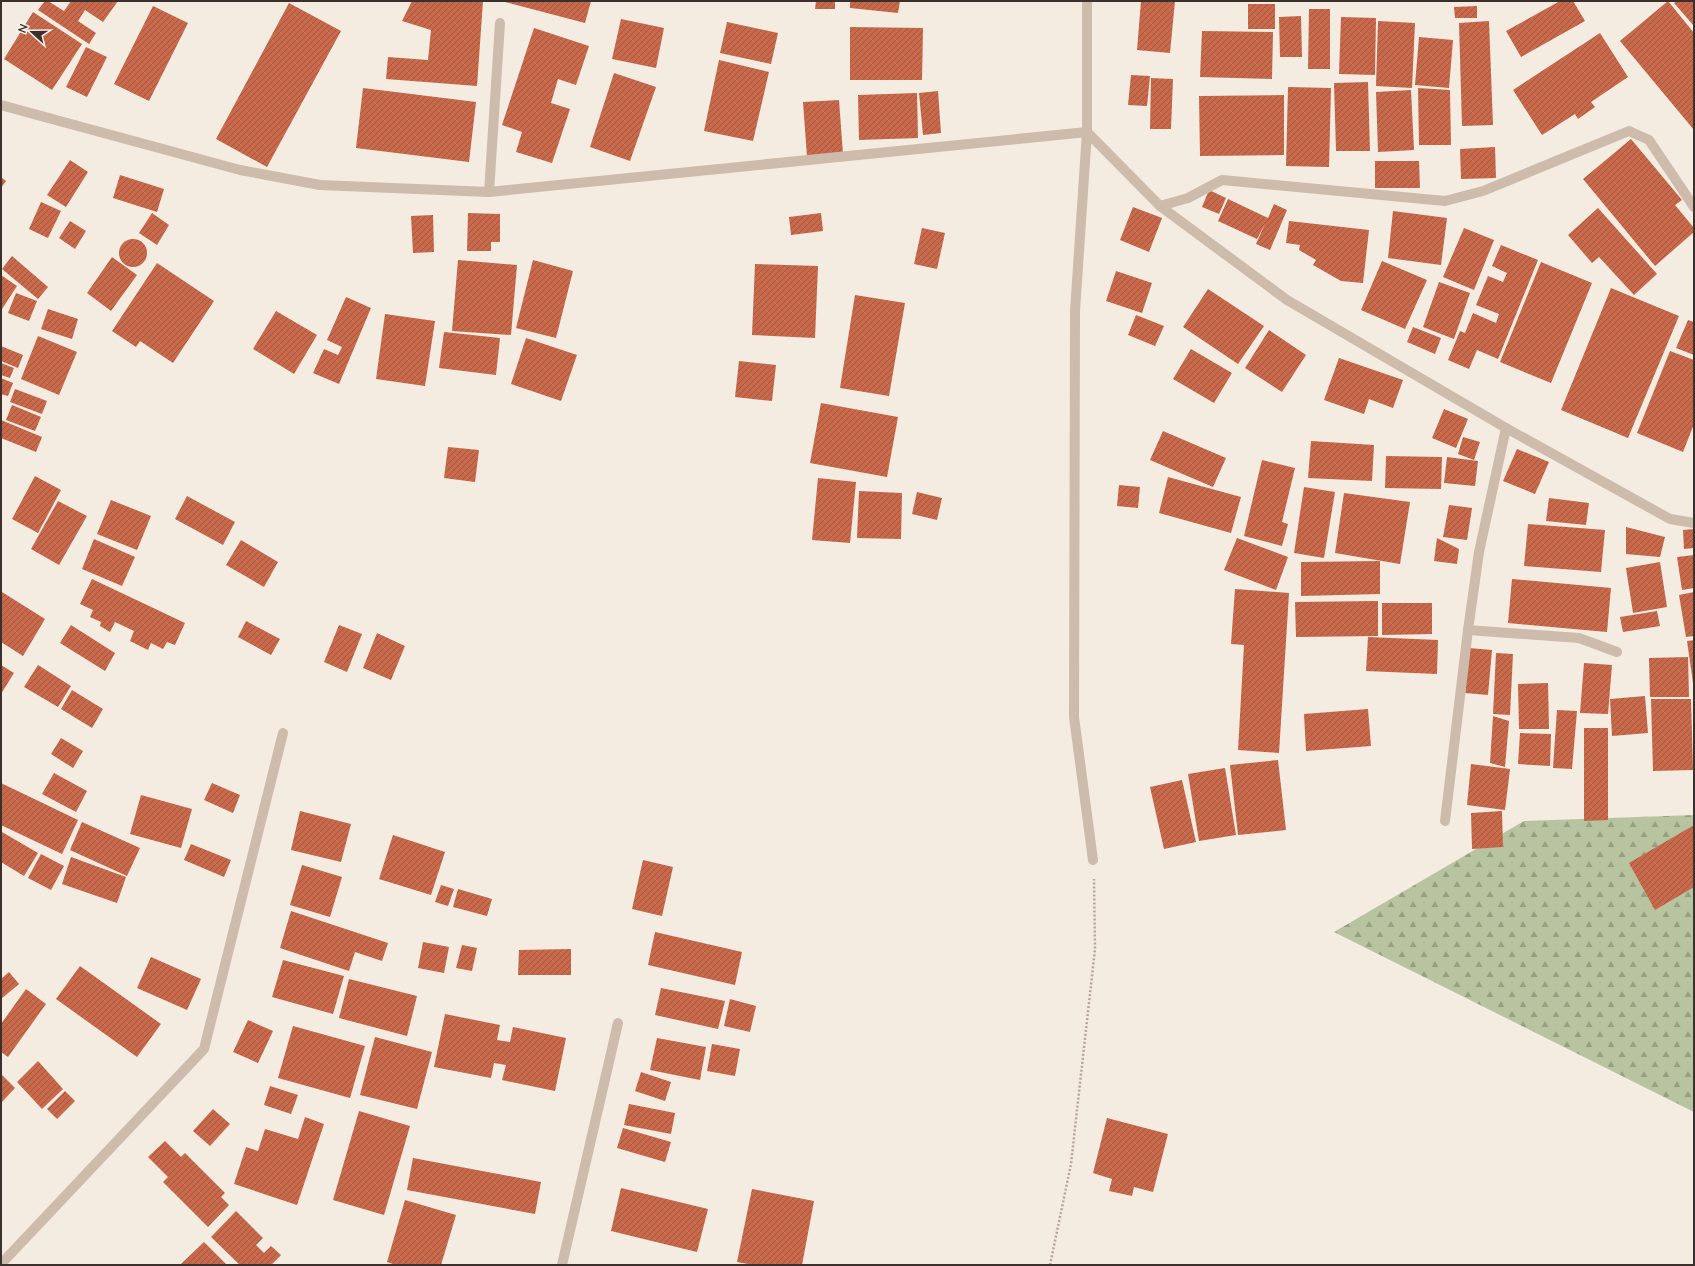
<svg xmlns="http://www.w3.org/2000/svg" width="1695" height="1266" viewBox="0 0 1695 1266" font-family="Lato,sans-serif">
	<defs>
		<pattern id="forest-firs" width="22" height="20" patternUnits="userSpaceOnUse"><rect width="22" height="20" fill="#b8c4a0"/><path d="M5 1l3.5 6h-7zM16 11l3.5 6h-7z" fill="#97a083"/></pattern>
		<pattern id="building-hatch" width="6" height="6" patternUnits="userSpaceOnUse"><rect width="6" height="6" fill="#c8694b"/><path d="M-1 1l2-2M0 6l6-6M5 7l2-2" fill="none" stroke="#a4573f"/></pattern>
	</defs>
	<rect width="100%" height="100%" fill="#f4ebe1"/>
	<!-- forest -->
	<polygon fill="url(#forest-firs)" points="1694,815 1694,1112 1334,932 1524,821"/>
	<!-- building -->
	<g fill="url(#building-hatch)">
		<polygon points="45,1 48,1 64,11 71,1 118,1 103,22 85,10 78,21 96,33 89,44 38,10"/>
		<polygon points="412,1 483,1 477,86 386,79 388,57 428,60 431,30 402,21"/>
		<polygon points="501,1 591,1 585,23"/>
		<polygon points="816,1 835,1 835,9 815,9"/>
		<polygon points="850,1 900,1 898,13 850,8"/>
		<polygon points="1141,1 1175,1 1170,53 1137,50"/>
		<polygon points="1560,1 1573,1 1585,21 1521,57 1506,31"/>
		<polygon points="1668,1 1694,33 1694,130 1620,41"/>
		<polygon points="1677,1 1694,1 1694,26 1674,3"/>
		<polygon points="289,3 341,31 267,167 216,139"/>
		<rect x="1248" y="4" width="27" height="25"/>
		<polygon points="153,6 188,23 149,101 114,84"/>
		<polygon points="1477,6 1477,18 1455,18 1454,7"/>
		<polygon points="1309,9 1330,9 1330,69 1308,69"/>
		<polygon points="33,12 82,44 52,90 4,59"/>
		<polygon points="1301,16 1302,57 1280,57 1279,17"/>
		<polygon points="1341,17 1376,18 1375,75 1339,74"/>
		<polygon points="621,19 664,28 656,68 612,59"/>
		<polygon points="1378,21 1415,23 1412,88 1376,86"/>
		<polygon points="1489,21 1493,125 1462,126 1459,23"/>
		<polygon points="727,22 778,33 771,64 720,53"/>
		<polygon points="850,27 923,28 922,80 850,80"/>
		<polygon points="534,28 589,46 576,85 558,79 551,103 570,109 552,163 516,152 522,132 502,125"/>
		<polygon points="1202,31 1273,32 1272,79 1200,77"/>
		<polygon points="1600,33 1628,77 1591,102 1595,107 1578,119 1575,114 1542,135 1513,90"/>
		<polygon points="1419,37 1453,40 1449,88 1415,85"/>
		<polygon points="86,47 107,57 87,97 66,87"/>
		<polygon points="719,60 769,72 753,141 704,131"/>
		<polygon points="614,73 656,87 630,161 590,147"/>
		<polygon points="1131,75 1150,76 1147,106 1128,105"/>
		<polygon points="1151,78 1173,79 1171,129 1150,129"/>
		<polygon points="1368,82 1370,151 1336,151 1334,83"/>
		<polygon points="1288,87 1331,88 1329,167 1286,166"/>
		<polygon points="363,88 476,102 469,162 356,148"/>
		<polygon points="1418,88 1450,90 1451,145 1419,145"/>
		<polygon points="1411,90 1414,150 1378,152 1376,92"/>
		<polygon points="938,91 941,133 923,135 919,93"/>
		<polygon points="917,93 918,138 859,140 858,95"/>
		<polygon points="1284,95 1284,155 1200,156 1199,96"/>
		<polygon points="839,100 843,154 807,157 803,102"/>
		<polygon points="1631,139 1682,200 1675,205 1694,228 1694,232 1655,266 1583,179"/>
		<polygon points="1495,147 1496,178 1461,179 1460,149"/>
		<polygon points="70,160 88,172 66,207 47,195"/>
		<polygon points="1375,161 1419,161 1420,188 1375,188"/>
		<polygon points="120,175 164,189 157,212 113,198"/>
		<polygon points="1,177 6,181 1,188"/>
		<polygon points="1209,190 1226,198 1219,214 1202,207"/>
		<polygon points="1228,199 1268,218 1274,204 1287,210 1270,250 1256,244 1265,224 1257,239 1218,221"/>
		<polygon points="41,202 61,211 48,238 29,229"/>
		<polygon points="1133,207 1162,218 1149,252 1120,240"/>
		<polygon points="1598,208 1657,274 1634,295 1599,257 1592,263 1568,235"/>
		<polygon points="1393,211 1447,218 1441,265 1388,258"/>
		<polygon points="152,213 169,225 157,245 139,233"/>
		<polygon points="468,213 500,214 500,242 491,242 491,251 467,251"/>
		<polygon points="821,213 823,231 791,235 789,217"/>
		<polygon points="433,215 434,252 413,253 411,216"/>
		<polygon points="70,221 86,231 75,249 59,238"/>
		<polygon points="1289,221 1369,230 1363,283 1341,281 1313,265 1316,260 1299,250 1300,245 1286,243"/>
		<polygon points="922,228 945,233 937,269 914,264"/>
		<polygon points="1464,228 1494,240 1474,290 1443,277"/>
		<circle cx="133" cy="253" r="14"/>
		<polygon points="1501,245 1538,260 1498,359 1477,350 1469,369 1448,360 1460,331 1465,333 1473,313 1496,323 1499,314 1476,305 1488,276 1503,282 1507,273 1492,266"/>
		<polygon points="12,256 48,287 38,299 2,269"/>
		<polygon points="112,257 137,275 111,311 87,293"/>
		<polygon points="458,260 517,265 511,335 452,331"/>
		<polygon points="533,260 573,271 556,338 516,328"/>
		<polygon points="1382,261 1427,280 1405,329 1361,310"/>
		<polygon points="1541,262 1592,283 1551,383 1500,362"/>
		<polygon points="157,263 214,301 173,363 140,341 136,347 112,331"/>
		<polygon points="755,264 818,266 815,338 752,335"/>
		<polygon points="1116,271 1152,283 1142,313 1106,301"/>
		<polygon points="1,275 17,286 2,309 1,309"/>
		<polygon points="1439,282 1470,293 1454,339 1423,327"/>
		<polygon points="1611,288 1679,316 1628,438 1561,410"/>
		<polygon points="1208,289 1264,326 1238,364 1183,327"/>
		<polygon points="16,293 37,301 29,321 8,313"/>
		<polygon points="855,295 905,303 889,396 840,388"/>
		<polygon points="346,297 371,308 339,384 313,373 324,349 338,355 342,347 327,340"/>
		<polygon points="48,309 78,319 72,339 41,329"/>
		<polygon points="276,311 317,335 294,374 253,349"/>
		<polygon points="385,314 435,321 425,386 376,379"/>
		<polygon points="1136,315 1164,326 1155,346 1128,335"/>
		<polygon points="1688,320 1694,322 1694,355 1676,348"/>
		<polygon points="1413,327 1441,338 1435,354 1407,342"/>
		<polygon points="1269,330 1306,355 1282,392 1245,368"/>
		<polygon points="444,332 500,338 496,375 439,368"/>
		<polygon points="38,336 77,352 59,395 21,379"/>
		<polygon points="526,338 577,355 561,401 511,384"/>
		<polygon points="1,346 23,355 18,368 1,361"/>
		<polygon points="1191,349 1232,373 1214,403 1173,379"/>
		<polygon points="1670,351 1694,360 1694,424 1683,452 1637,433"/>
		<polygon points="1339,358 1403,380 1393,408 1369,399 1364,414 1324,400"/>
		<polygon points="739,361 776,365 772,401 735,397"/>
		<polygon points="1,363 14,368 10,378 1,375"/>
		<polygon points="1,378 13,383 8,396 1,394"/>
		<polygon points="15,389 47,401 42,414 10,402"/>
		<polygon points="821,403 898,417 887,477 810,463"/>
		<polygon points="12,405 41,417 35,431 6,420"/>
		<polygon points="1444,409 1468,419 1456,448 1432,438"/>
		<polygon points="1,420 42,437 36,452 1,438"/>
		<polygon points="1163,431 1226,458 1213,487 1150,460"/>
		<polygon points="1463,437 1480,442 1474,460 1458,454"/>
		<polygon points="1311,441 1374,445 1372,481 1308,478"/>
		<polygon points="448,447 479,450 475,482 444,478"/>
		<polygon points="1517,449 1549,462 1535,494 1503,481"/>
		<polygon points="1386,456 1442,457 1441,489 1385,488"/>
		<polygon points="1447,457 1478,461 1475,486 1444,483"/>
		<polygon points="1262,460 1295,468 1282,522 1288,524 1282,546 1244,536"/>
		<polygon points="35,476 61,490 38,533 12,519"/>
		<polygon points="1168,477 1241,497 1231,533 1159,513"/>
		<polygon points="818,478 856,482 850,543 812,540"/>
		<polygon points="1119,485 1140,487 1138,508 1117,506"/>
		<polygon points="1304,487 1335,492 1324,558 1294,553"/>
		<polygon points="859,491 902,493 901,539 857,538"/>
		<polygon points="917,492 942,498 937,520 912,514"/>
		<polygon points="1344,493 1410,502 1400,564 1335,553"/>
		<polygon points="187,496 235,522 223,545 175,519"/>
		<polygon points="1549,498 1589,503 1586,525 1546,521"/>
		<polygon points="111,500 151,516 137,550 97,534"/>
		<polygon points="58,501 87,516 59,565 31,549"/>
		<polygon points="1449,505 1472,508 1467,540 1443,537"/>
		<polygon points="1528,524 1605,530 1601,572 1524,566"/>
		<polygon points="1626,527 1665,537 1660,557 1626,554"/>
		<polygon points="1694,529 1694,548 1684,549 1683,530"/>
		<polygon points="1237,538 1288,557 1276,590 1224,570"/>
		<polygon points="1437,538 1459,549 1457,564 1434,561"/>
		<polygon points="94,539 135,557 122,586 82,569"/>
		<polygon points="241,540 278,562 264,587 226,565"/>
		<polygon points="1694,555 1694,588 1682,590 1677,557"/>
		<polygon points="1380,561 1380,594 1301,596 1301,562"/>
		<polygon points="1660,562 1667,607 1633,613 1626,568"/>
		<polygon points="92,579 185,623 175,645 167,642 163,649 151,643 148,650 130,641 134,631 115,622 110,632 100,626 101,622 90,617 93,610 80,604"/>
		<polygon points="1512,579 1611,588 1607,632 1508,623"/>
		<polygon points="1235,589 1289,593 1279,753 1238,750 1244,645 1231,644"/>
		<polygon points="2,592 45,619 23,656 1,642 1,594"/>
		<polygon points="1694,592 1694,636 1686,637 1679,595"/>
		<polygon points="1378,601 1378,636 1296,637 1295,602"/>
		<polygon points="1382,603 1432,603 1432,634 1382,635"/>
		<polygon points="1657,611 1660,626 1623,632 1620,617"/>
		<polygon points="246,621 280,639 271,655 238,637"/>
		<polygon points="71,625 115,653 105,671 60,643"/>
		<polygon points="339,625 362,634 347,672 324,662"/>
		<polygon points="377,633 405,646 391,680 363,668"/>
		<polygon points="1368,637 1438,640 1437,674 1366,671"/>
		<polygon points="1694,640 1694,683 1693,683 1687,641"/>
		<polygon points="1469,648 1492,650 1488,695 1465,693"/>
		<polygon points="1496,653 1513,654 1510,715 1493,714"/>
		<polygon points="1688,657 1689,697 1650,697 1649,658"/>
		<polygon points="1584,663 1612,665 1608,714 1580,713"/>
		<polygon points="1,665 14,673 1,694"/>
		<polygon points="38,665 71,686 58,707 24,687"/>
		<polygon points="1548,683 1549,729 1519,729 1518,684"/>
		<polygon points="72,690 103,709 92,728 61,709"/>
		<polygon points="1645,696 1648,733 1612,736 1610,699"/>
		<polygon points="1651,699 1691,699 1693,770 1653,771"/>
		<polygon points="1368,709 1371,746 1306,751 1304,714"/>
		<polygon points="1557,710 1577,711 1572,769 1553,768"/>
		<polygon points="1493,716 1509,721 1505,767 1490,763"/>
		<polygon points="1584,728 1608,728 1608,820 1584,821"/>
		<polygon points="1520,733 1551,734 1550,766 1518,764"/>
		<polygon points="61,738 83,751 73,768 51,754"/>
		<polygon points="1278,760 1286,830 1238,835 1230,765"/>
		<polygon points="1471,764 1510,769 1505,810 1467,805"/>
		<polygon points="1225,768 1236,835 1199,841 1188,774"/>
		<polygon points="54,773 87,791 76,812 42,794"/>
		<polygon points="1182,780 1196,842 1164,849 1150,787"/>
		<polygon points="1,783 78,820 62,854 1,825"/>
		<polygon points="212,783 240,795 233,813 204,800"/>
		<polygon points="141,795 192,809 181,848 130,834"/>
		<polygon points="300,811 351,824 341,862 291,850"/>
		<polygon points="1502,811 1503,847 1472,849 1471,813"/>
		<polygon points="82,822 140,848 127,876 70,850"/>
		<polygon points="1694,825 1694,887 1655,910 1629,863"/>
		<polygon points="2,832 38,853 24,876 1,862"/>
		<polygon points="393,835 445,852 431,895 379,879"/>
		<polygon points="191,844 231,860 224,877 184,860"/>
		<polygon points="41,854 64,866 51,890 28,878"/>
		<polygon points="71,857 126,877 117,903 62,884"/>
		<polygon points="643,860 673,867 662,916 632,909"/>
		<polygon points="302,865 342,877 330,917 290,905"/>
		<polygon points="441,885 454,889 448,906 435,902"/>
		<polygon points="458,889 492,899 487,916 453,907"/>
		<polygon points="291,911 388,943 382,961 355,952 349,971 280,948"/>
		<polygon points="655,932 742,952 735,985 648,965"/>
		<polygon points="423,942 449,947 444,973 418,968"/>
		<polygon points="462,945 477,948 472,971 456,968"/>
		<polygon points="571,949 571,975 518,975 519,950"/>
		<polygon points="151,957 201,979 187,1010 137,988"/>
		<polygon points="283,960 344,976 333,1014 272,997"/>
		<polygon points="80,966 161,1024 137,1057 56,999"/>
		<polygon points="9,972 19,984 1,999 1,979"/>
		<polygon points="349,979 417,996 407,1036 339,1018"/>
		<polygon points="661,988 725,1001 718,1029 655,1015"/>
		<polygon points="26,989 46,1004 8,1057 1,1052 1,1024"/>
		<polygon points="730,999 756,1006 750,1032 724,1026"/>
		<polygon points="445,1014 500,1025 497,1040 510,1042 513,1027 566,1038 555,1091 502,1080 506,1065 494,1063 491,1078 434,1067"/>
		<polygon points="248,1020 273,1031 258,1063 233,1052"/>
		<polygon points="293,1026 365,1046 350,1098 278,1078"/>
		<polygon points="375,1037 432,1052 417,1109 360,1095"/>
		<polygon points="657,1038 706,1047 700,1080 650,1070"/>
		<polygon points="712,1044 740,1049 735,1076 707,1071"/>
		<polygon points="38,1061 63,1089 42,1109 17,1082"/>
		<polygon points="641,1072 671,1082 665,1101 635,1091"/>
		<polygon points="1,1074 15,1088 1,1103"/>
		<polygon points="270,1086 298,1095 291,1114 264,1105"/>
		<polygon points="65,1091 75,1101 57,1119 47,1109"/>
		<polygon points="629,1104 675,1113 671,1134 624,1125"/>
		<polygon points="213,1109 230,1124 210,1146 193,1131"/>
		<polygon points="359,1111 410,1126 384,1215 333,1200"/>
		<polygon points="305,1117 324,1124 297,1205 234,1184 246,1147 258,1151 265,1129 298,1139"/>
		<polygon points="1107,1118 1168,1134 1153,1192 1134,1187 1132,1196 1109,1191 1112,1179 1093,1173"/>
		<polygon points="623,1128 671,1142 665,1162 617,1148"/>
		<polygon points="165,1141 181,1157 185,1153 225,1193 221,1197 229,1205 208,1227 163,1182 168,1177 148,1157"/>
		<polygon points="413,1158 541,1182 535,1214 407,1190"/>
		<polygon points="621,1188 708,1209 697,1252 611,1231"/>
		<polygon points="752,1189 814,1201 802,1265 754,1265 737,1262"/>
		<polygon points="405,1200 456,1215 441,1265 396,1265 387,1262"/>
		<polygon points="236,1211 263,1238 256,1245 264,1253 271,1246 281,1255 271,1265 240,1265 211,1237"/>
		<polygon points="204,1242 227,1265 180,1265"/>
	</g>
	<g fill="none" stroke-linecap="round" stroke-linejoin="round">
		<!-- path -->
		<polyline stroke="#b9a596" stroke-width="2.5" stroke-dasharray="2 2" stroke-linecap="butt" points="1050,1265 1071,1164 1095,949 1094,879"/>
		<!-- service -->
		<polyline stroke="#cdbbac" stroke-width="10" points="489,192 500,23"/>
		<!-- minor -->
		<g stroke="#cdbbac" stroke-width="10">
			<polyline points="1087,1 1087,132 1075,311 1074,717 1093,860"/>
			<polyline points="1,105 240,170 320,185 489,192 1087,132 1160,206 1287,300 1506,428 1670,519 1694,523"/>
			<polyline points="1160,206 1188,198 1222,180 1445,201 1483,191 1629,131 1649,140 1694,207"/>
			<polyline points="1468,630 1579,638 1617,652"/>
			<polyline points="1445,821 1468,630 1479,552 1506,428"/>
			<polyline points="1,1264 204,1049 283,733"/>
			<polyline points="562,1265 618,1023"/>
		</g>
	</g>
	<!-- border -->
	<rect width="1695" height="1266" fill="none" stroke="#3b302b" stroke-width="4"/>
	<!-- north arrow -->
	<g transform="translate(32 32) rotate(291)" stroke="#fbf5ee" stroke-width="3" paint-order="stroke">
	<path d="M0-3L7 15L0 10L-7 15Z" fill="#3b302b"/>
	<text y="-6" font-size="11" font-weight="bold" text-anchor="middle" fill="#3b302b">N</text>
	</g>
</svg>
